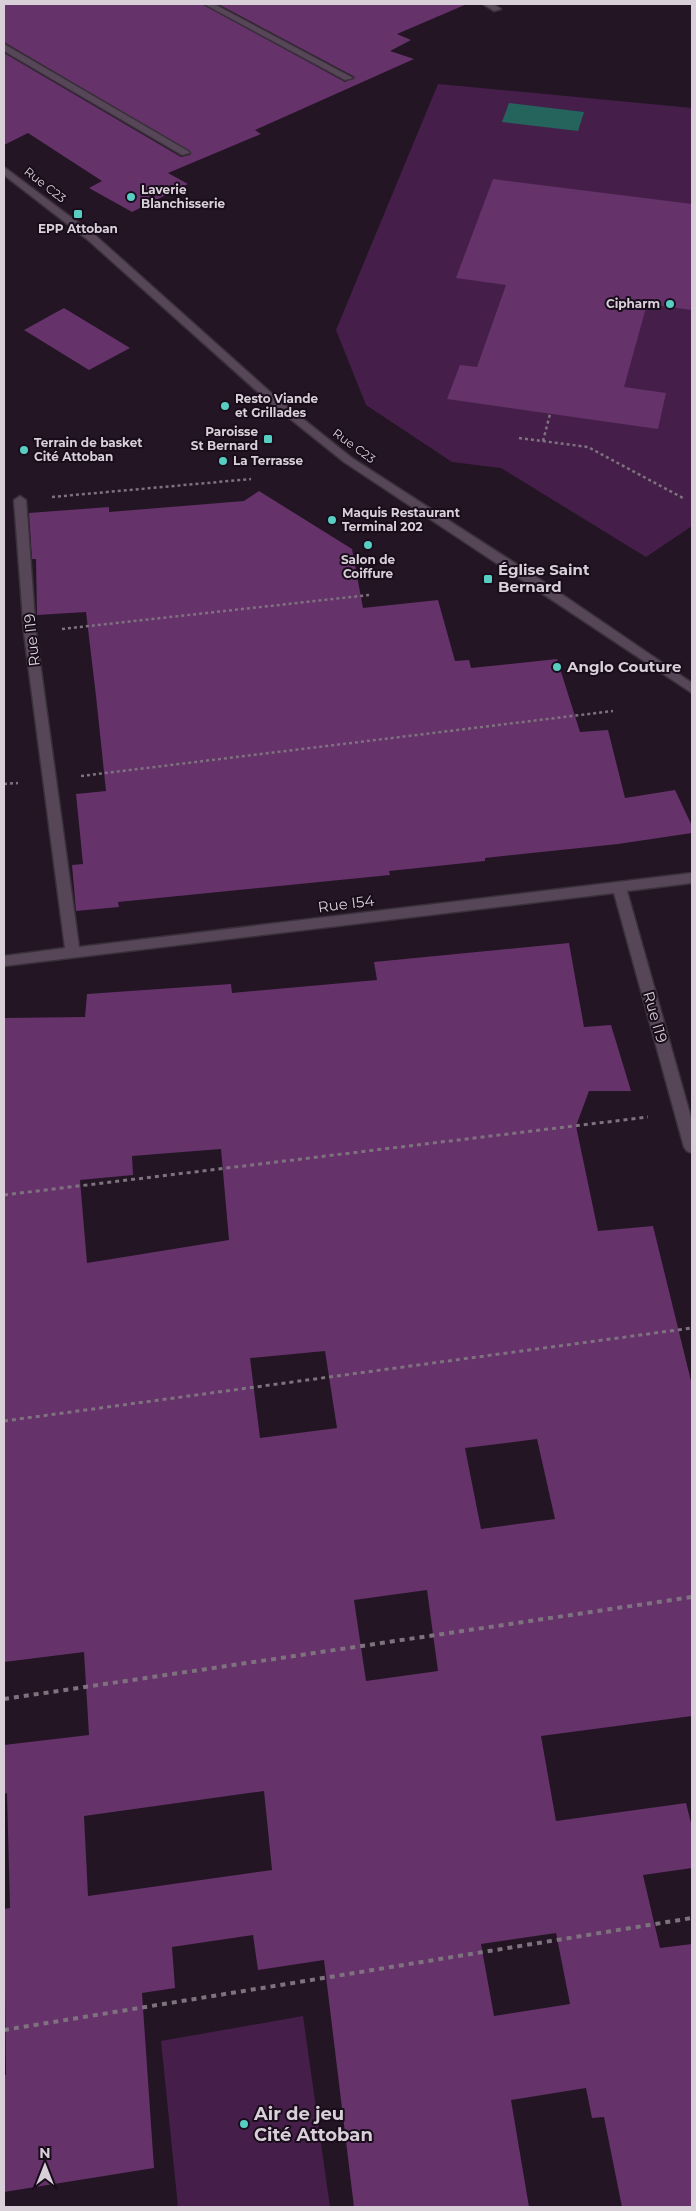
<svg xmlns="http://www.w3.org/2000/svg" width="696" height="2211" viewBox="0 0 696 2211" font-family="Montserrat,sans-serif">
	<rect width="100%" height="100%" fill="#231524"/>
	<!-- green -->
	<g fill="#451f4a">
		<polygon points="438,84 692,108 692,526 646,557 501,468 452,462 366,405 336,330"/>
		<polygon points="303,2016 330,2207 178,2207 161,2041"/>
	</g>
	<!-- water -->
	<polygon fill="#24645d" points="509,103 584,112 578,131 502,122"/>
	<!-- building -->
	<g fill="#65326a" fill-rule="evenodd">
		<polygon points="4,4 202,4 345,82 355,77 218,4 467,4 397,34 411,40 390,51 414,59 255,130 261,134 168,173 188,184 132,212 89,188 102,181 28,133 4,145 4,53 181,157 190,155 191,152 4,42"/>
		<polygon points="493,179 692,204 692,310 647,304 624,387 666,393 658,429 447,399 460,365 477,367 506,285 456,278"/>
		<polygon points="64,308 130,348 89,370 24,330"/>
		<polygon points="259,491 352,549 363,608 438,600 455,661 469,660 471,668 557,659 580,732 608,730 625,798 675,790 692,826 692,833 618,844 485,858 485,861 389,871 390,875 118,902 119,907 76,911 72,865 83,864 76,794 106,791 96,696 86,612 37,615 36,559 32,559 29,513 109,507 109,512 244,501"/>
		<path d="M569,943L584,1027L611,1025L631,1091H589L576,1126L598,1231L653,1226L692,1385V1716L541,1736L556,1821L686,1803L692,1827V1868L643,1875L660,1948L692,1944V2207H622L604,2117L592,2118L586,2088L511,2100L529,2207H354L324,1960L258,1970L253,1935L172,1947L175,1988L142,1993L154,2168L4,2192V2075H6L4,1909L10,1908L7,1793L4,1794V1745L89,1735L84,1652L4,1662V1018L85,1017L87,994L231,984L232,993L377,980L374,962ZM221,1149L229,1240L87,1263L80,1180L133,1175L132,1156ZM325,1351L337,1428L260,1438L250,1358ZM537,1439L555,1519L481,1529L465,1448ZM427,1590L438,1671L366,1681L354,1600ZM264,1791L272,1870L88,1896L84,1816ZM556,1933L570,2004L494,2016L481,1944Z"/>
	</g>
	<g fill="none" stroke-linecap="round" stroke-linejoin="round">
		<defs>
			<g id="street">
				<polygon points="204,4 214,4 353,78 345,80"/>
				<polygon points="483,4 493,4 501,9 494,11"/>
				<polygon points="4,44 188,151 190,153 182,155 4,51"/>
				<polygon points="20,496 26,500 36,633 79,947 692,873 692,883 627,891 692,1121 692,1153 687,1151 684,1147 614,893 4,966 4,956 65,948 24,633 14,500"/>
			</g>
			<polygon id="secondary" points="4,167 96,236 277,398 352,458 535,576 692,683 692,693 344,462 269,402 88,240 4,175"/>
		</defs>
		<!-- street casing -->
		<use href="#street" stroke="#39303a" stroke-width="3"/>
		<!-- secondary casing -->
		<use href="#secondary" stroke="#39303a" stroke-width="3"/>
		<!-- path-far2 -->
		<g stroke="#7e727f" stroke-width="2.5" stroke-dasharray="3 3" stroke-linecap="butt">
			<polyline points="519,438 588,447 683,498"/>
			<polyline points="543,441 550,414"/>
			<polyline points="52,497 251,479"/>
			<polyline points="62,629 369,595"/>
			<polyline points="81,776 613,711"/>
			<polyline points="4,784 18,783"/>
		</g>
		<!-- path-far1 -->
		<g stroke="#7e727f" stroke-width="3" stroke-dasharray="4 4" stroke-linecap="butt">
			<polyline points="4,1195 648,1117"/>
			<polyline points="4,1421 692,1328"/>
		</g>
		<!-- path -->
		<g stroke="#7e727f" stroke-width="4" stroke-dasharray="5 5" stroke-linecap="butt">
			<polyline points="4,1699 692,1597"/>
			<polyline points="4,2030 692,1918"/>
		</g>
		<!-- street -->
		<use href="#street" fill="#564658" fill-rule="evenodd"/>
		<!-- secondary -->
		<use href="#secondary" fill="#564658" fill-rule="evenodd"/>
	</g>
	<!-- markers -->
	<g fill="#57cec1" stroke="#190d1b" stroke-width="2">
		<circle cx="131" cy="197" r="5"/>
		<rect x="73" y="209" width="10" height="10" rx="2.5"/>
		<circle cx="670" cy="304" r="5"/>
		<circle cx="225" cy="406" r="5"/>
		<rect x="263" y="434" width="10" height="10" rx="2.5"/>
		<circle cx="24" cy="450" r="5"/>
		<circle cx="223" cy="461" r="5"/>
		<circle cx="332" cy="520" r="5"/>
		<circle cx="368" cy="545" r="5"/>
		<rect x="483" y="574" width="10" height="10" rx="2.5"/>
		<circle cx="557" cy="667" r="5"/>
		<circle cx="244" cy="2124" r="5"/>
	</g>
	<g text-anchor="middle" stroke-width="4" stroke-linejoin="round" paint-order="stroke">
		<!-- far-street labels -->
		<g font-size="12" fill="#d8cfd9" stroke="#190d1b">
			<text transform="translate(45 185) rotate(38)" y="4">Rue C23</text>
			<text transform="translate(354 446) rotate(36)" y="4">Rue C23</text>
		</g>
		<!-- far-poi labels -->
		<g font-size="12" font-weight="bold" fill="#d8cfd9" stroke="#190d1b" text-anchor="start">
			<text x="141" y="194">Laverie<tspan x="141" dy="14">Blanchisserie</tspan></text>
			<text x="78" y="233" text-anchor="middle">EPP Attoban</text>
			<text x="660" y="308" text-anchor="end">Cipharm</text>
			<text x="235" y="403">Resto Viande<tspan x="235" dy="14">et Grillades</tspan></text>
			<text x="258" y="436" text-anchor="end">Paroisse<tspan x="258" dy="14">St Bernard</tspan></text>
			<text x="34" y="447">Terrain de basket<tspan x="34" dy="14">Cité Attoban</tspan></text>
			<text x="233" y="465">La Terrasse</text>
			<text x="342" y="517">Maquis Restaurant<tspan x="342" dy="14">Terminal 202</tspan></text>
			<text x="368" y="564" text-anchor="middle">Salon de<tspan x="368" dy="14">Coiffure</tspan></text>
		</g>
		<!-- poi labels -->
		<g font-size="15" font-weight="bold" fill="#d8cfd9" stroke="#190d1b" text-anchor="start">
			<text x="498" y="575">Église Saint<tspan x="498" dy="17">Bernard</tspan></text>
			<text x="567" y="672">Anglo Couture</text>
		</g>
		<!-- street labels -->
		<g font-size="15" fill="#d8cfd9" stroke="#190d1b">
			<text transform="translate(32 640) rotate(-96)" y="5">Rue I19</text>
			<text transform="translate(346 904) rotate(-7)" y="5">Rue I54</text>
			<text transform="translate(655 1017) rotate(74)" y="5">Rue I19</text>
		</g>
		<!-- near-poi labels -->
		<g font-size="18" font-weight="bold" fill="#d8cfd9" stroke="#190d1b" text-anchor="start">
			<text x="254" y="2120">Air de jeu<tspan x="254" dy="21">Cité Attoban</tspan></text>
		</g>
	</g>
	<!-- border -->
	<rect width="696" height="2211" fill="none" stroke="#d8cfd9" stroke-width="10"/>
	<!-- north arrow -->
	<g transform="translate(45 2166)" stroke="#190d1b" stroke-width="4" paint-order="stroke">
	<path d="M0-4L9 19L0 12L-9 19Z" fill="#d8cfd9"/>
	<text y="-8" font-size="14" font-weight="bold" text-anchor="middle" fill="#d8cfd9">N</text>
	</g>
</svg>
